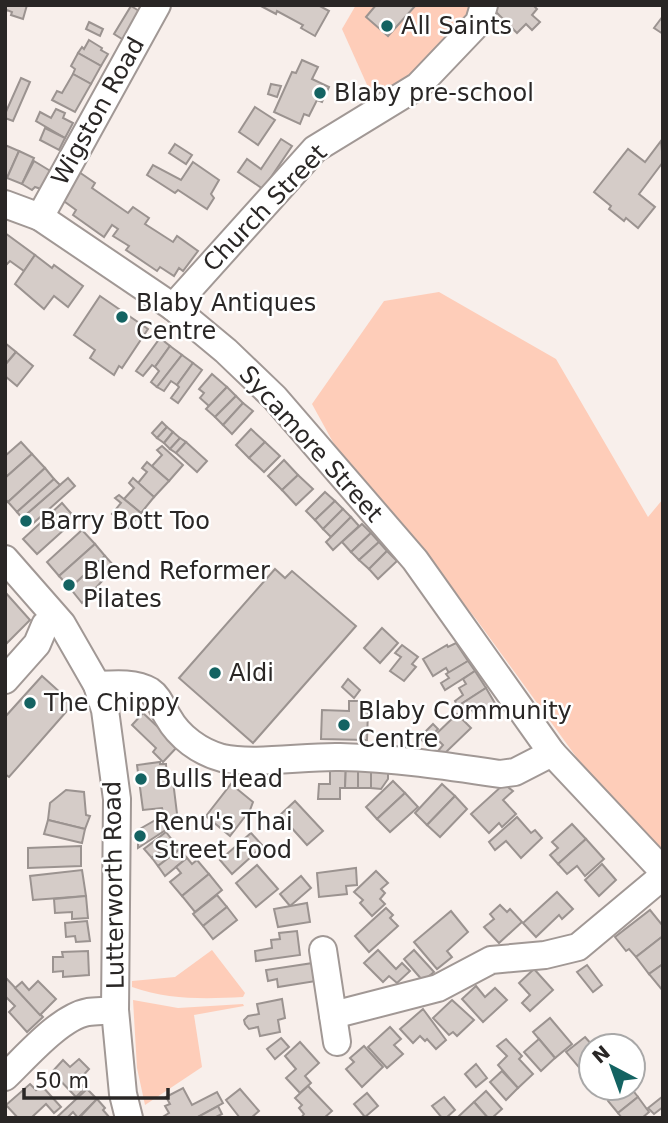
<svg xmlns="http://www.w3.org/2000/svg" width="668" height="1123" viewBox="0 0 668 1123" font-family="'DejaVu Sans',sans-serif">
	<rect width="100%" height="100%" fill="#f8efeb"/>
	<!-- green -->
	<g fill="#fecdb9">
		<polygon points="356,5 473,5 471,14 415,78 372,96 342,29"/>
		<polygon points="439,292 556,359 648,517 663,499 663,854 577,758 476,619 334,444 312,404 384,301"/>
		<path d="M212,950L245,993L243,997C205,999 169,1000 132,987V981L175,977Z"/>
		<polygon points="133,1000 178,1008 243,1004 244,1006 194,1015 202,1067 145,1105 137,1068"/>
	</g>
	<!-- building -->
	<g fill="#d5ccc8" stroke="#9b9390" stroke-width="2">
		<polygon points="5,5 27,5 23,19 11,15 12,12 7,10 5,14"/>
		<polygon points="259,5 318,5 329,11 315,36 301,28 303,25 277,11 276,14"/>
		<polygon points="376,5 416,5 388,36 366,17"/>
		<polygon points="533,5 537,9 532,15 540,22 532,30 526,24 517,33 490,6"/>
		<polygon points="131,6 144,14 127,42 114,34"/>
		<polygon points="663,16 663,34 654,28"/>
		<polygon points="89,22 103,29 100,36 86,29"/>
		<polygon points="89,40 102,48 101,50 108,54 101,66 78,53 82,47 84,49"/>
		<polygon points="78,53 101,66 91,84 73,74 75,69 71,66"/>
		<polygon points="302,60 318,67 312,79 329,87 322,102 317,100 309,116 304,114 300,124 274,112 292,72 296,73"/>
		<polygon points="73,74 91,84 75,112 52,100 57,91 62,93"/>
		<polygon points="21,78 30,82 13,121 5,118 5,114"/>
		<polygon points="271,84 281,86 277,97 268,94"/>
		<polygon points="255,107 275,120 258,145 239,132"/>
		<polygon points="56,109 65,113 63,118 73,123 65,138 36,121 40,112 51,118"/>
		<polygon points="45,128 65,138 59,150 40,140"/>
		<polygon points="281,139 292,146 263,189 238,172 247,159 261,169"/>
		<polygon points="661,141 663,162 639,194 655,207 638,228 626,218 624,221 609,209 611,206 594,192 628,149 645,162"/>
		<polygon points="175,144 192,155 186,164 169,153"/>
		<polygon points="5,145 19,151 7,178 5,177"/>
		<polygon points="19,151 34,158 22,184 7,178"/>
		<polygon points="34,161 52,172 41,189 35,187 32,190 22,184"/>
		<polygon points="193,162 219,180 211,194 214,198 207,209 178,190 175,193 147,175 153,165 181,180"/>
		<polygon points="79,172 95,183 92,188 128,213 133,207 149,218 145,224 173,242 177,236 198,251 183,271 179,268 174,276 160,267 157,271 126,250 129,246 113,236 118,229 112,225 104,237 73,215 76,210 61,199"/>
		<polygon points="5,233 35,255 24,271 10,261 5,266"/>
		<polygon points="35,255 52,268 54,265 83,286 68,307 54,296 44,309 15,284"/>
		<polygon points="100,296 148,329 122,368 119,366 114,375 90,358 95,350 74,335"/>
		<polygon points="160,338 170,346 155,367 152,365 143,376 136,371"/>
		<polygon points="5,343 16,352 5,365"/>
		<polygon points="170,346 182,355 157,387 151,382 159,371 155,367"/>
		<polygon points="16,352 33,366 17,386 5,376 5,365"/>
		<polygon points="182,355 193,363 177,385 171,381 164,391 157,387"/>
		<polygon points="193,363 202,370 178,403 171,398 179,387 177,385"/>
		<polygon points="212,374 227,387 209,406 200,398 204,393 199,389"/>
		<polygon points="227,387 236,396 215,417 206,409"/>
		<polygon points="236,396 243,403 223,425 215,417"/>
		<polygon points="243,403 253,411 232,434 223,425"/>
		<polygon points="162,422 167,427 157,438 152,433"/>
		<polygon points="167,427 173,432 164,443 157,438"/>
		<polygon points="251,429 265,442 249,458 236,445"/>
		<polygon points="173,432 180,438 170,449 164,443"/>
		<polygon points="180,438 186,442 176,453 170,449"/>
		<polygon points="21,442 32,454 5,478 5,456"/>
		<polygon points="186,442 207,461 197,472 176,453"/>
		<polygon points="265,442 280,456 264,472 249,458"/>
		<polygon points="162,446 183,465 169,481 152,466 162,455 157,450"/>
		<polygon points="32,454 45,468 8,502 5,499 5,478"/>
		<polygon points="284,460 298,475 282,490 268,476"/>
		<polygon points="147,462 169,481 154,497 138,483 147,472 142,468"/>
		<polygon points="45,468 54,479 17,512 8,502"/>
		<polygon points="298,475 313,489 296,505 282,490"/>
		<polygon points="68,478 75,486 29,527 22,518"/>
		<polygon points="133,478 154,497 141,513 124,499 134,488 129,483"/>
		<polygon points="54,479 60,485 22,518 17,512"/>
		<polygon points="325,492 335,501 315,520 306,511"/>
		<polygon points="119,495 141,513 128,528 112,514 121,503 115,498"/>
		<polygon points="335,501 343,509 323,529 315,520"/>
		<polygon points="62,503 76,519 37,554 23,539"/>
		<polygon points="343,509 351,517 331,537 323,529"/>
		<polygon points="351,517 359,526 333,550 326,542"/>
		<polygon points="362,524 371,533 351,552 342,542"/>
		<polygon points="82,530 95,544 59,576 47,562"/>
		<polygon points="371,533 379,542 359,560 351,552"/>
		<polygon points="379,542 387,551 369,569 359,560"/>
		<polygon points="95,544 105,556 70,588 59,576"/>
		<polygon points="387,551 397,561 378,579 369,569"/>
		<polygon points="105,556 115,567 82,603 70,588"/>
		<polygon points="275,569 285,578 292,571 356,626 253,743 179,678"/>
		<polygon points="5,592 30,620 5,645"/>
		<polygon points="382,628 398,643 380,663 364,648"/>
		<polygon points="456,643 468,661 449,673 446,668 433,676 423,659 447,645 448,647"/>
		<polygon points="402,645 418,657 412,664 416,667 404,681 390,671 401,657 395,653"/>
		<polygon points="468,661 475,671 445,690 441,683 449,678 446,674"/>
		<polygon points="475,671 486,688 458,706 455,701 463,695 459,688 466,684 463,679"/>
		<polygon points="42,676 73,704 9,777 5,774 5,717"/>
		<polygon points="348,679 360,690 354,698 342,687"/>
		<polygon points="486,688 496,705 483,713 480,708 473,712 470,707 462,712 458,706"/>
		<polygon points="349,701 364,701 364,711 368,711 367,740 321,739 322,710 349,711"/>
		<polygon points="143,713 178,746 163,762 153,752 156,748 132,725"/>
		<polygon points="457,714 471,728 443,755 438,751 443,745 434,736"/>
		<polygon points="433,724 438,729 425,743 419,738"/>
		<polygon points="160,762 160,764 166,764 167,782 173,781 178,822 138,848 138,830 164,815 162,808 143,810 137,765"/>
		<polygon points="330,764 346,764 345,788 340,788 340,799 318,799 319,784 330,784"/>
		<polygon points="346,764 358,765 358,788 345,788"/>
		<rect x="358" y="765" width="13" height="23"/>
		<polygon points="371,765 388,766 388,779 381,789 371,788"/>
		<polygon points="393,781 405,793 377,819 366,807"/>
		<polygon points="231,784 253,802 250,810 230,836 206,816"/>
		<polygon points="442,784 455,796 427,825 415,813"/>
		<polygon points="504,784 513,791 503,800 516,814 502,827 499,823 489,833 471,814"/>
		<polygon points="66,790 84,792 86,815 90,816 85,829 48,820 50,803"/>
		<polygon points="405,793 418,807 390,832 377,819"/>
		<polygon points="455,796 467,809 440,837 427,825"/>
		<polygon points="295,801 323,831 307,845 280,815"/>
		<polygon points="517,817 531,833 535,830 542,838 521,858 506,841 495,850 489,842"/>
		<polygon points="48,820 85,829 82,843 44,834"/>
		<polygon points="572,824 586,839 558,864 550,855 558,848 552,842"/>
		<polygon points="166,832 173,841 152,858 144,849"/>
		<polygon points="251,833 263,846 232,874 220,860"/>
		<polygon points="586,839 604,859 585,876 577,866 567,874 558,864"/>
		<polygon points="173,841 180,849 158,866 152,858"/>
		<polygon points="81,846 81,866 28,868 28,848"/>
		<polygon points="180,849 187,858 165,876 158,866"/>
		<polygon points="187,858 192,864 197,860 209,874 182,896 170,882 181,873 176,867"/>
		<polygon points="602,864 616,880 599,896 585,880"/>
		<polygon points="257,865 278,889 256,907 236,883"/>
		<polygon points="356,868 357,885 346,886 347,894 319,897 317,873"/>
		<polygon points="82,870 86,896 33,900 30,876"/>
		<polygon points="376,871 388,883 381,889 385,893 380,899 385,904 372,916 360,903 363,900 354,892"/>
		<polygon points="209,874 222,890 195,912 182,896"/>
		<polygon points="301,876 311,888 290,906 280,894"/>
		<polygon points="557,892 573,909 562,919 559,915 536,937 523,923"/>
		<polygon points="217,895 227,907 203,926 193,914"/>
		<polygon points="86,896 88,918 72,919 72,912 55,913 54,899"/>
		<polygon points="307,903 310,922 278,927 274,909"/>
		<polygon points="500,905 507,912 510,909 522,922 499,943 484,927 494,919 490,914"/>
		<polygon points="227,907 237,920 213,939 203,926"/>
		<polygon points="386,908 393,915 390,918 398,926 369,952 355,936"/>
		<polygon points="650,910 663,926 663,936 636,957 629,949 626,951 615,937"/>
		<polygon points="451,911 468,932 447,951 452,957 437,969 414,942"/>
		<polygon points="87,921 90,941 76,942 75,936 66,937 65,923"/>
		<polygon points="297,931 300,955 256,961 255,951 272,948 271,940 280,939 279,933"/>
		<polygon points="663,936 663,964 649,974 636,957"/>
		<polygon points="378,950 396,969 402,963 410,971 397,983 389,976 383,982 364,963"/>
		<polygon points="414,950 434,972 423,981 404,959"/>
		<polygon points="88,951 89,975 63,977 63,971 53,972 53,957 63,957 62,952"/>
		<polygon points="313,963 316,981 278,987 277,979 268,981 266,970"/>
		<polygon points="663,964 663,991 649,974"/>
		<polygon points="587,965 602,985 593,992 577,972"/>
		<polygon points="534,969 553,990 530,1011 522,1003 530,995 519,983"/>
		<polygon points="5,977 43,1017 27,1032 9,1012 15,1006 5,996"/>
		<polygon points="38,981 56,999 40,1015 15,988 22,982 29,990"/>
		<polygon points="476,986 485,997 495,988 507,1000 483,1022 462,999"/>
		<polygon points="282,999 285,1018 278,1020 280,1032 260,1036 258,1027 249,1029 245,1024 244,1020 248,1016 259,1014 257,1004"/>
		<polygon points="452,1000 474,1020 457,1036 453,1032 449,1035 433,1018"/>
		<polygon points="423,1009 446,1040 436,1049 427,1039 425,1041 420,1036 413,1043 400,1029"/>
		<polygon points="550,1018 572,1044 555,1058 533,1032"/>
		<polygon points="390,1027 401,1039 394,1045 403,1054 387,1068 368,1047"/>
		<polygon points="585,1037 593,1046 591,1046 591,1076 588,1078 566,1052"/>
		<polygon points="281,1038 289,1047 275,1059 267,1049"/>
		<polygon points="506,1039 522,1056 519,1059 533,1074 518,1088 498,1065 507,1056 497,1046"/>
		<polygon points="539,1039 555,1058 541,1071 524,1052"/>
		<polygon points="300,1042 319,1063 305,1076 311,1083 300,1093 286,1078 296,1069 285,1056"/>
		<polygon points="364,1046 383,1067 362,1087 346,1069 354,1062 350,1058"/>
		<polygon points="79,1059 89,1069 78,1081 85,1088 76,1097 52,1072 63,1060 70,1067"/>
		<polygon points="476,1064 487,1078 476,1087 465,1074"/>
		<polygon points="502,1071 518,1088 506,1100 490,1082"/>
		<polygon points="30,1084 36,1090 41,1085 61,1107 54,1113 46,1104 31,1118 18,1118 6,1105"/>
		<polygon points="308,1086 332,1111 324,1118 301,1118 304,1114 299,1108 302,1105 295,1098"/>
		<polygon points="183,1088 192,1105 217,1092 223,1103 196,1118 161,1118 169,1113 165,1106 170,1104 166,1097"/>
		<polygon points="624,1088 631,1088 638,1097 618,1113 608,1101"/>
		<polygon points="87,1089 97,1099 78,1118 73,1112 67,1118 56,1118"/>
		<polygon points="240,1089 259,1111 251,1118 240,1118 226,1100"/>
		<polygon points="486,1091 502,1109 492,1118 488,1118 474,1102"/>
		<polygon points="367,1093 378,1106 365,1117 354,1104"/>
		<polygon points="444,1097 455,1110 446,1118 442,1118 432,1106"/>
		<polygon points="638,1097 649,1112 642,1118 622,1118 618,1113"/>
		<polygon points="662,1097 663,1107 654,1114 648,1108"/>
		<polygon points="97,1099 105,1108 103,1110 110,1118 79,1118"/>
		<polygon points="474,1102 488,1118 461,1118 459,1116"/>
		<polygon points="218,1106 222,1114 214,1118 196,1118"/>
	</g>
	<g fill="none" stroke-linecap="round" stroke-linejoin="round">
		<defs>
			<g id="minor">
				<polyline points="5,204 40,217 173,307 226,351 275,398 415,560 552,753 663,871"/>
				<polyline points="40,217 157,5"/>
				<polyline points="173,307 315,149 418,86 479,22 484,5"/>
				<polyline points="5,559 62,624 97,685 105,710 117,799 115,1010 123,1094 129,1118"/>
				<polyline points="5,680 37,644 45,625"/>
				<path d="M97,685C114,684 135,682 150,691C159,697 162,708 168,717C179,737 200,752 222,758C254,765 305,756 340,757C393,758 447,766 500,774L515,772L552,753"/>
				<polyline points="323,950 337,1042"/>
				<polyline points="333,1015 438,988 491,960 545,955 578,947 663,876"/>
				<path d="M5,1077C26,1057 60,1017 88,1012C96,1011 106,1011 115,1010"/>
			</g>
		</defs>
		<!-- minor casing -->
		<use href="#minor" stroke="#a19895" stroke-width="30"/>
		<!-- minor -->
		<use href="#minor" stroke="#fff" stroke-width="26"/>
	</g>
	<!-- markers -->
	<g fill="#146362" stroke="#fff" stroke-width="2.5">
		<circle cx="387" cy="26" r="7"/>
		<circle cx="320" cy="93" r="7"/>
		<circle cx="122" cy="317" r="7"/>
		<circle cx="26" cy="521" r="7"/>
		<circle cx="69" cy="585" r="7"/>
		<circle cx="215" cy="673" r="7"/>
		<circle cx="30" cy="703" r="7"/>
		<circle cx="344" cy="725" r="7"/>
		<circle cx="141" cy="779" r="7"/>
		<circle cx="140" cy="836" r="7"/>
	</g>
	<g text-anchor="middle" stroke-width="5" stroke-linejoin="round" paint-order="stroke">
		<!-- poi labels -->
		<g font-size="24" fill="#292625" stroke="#fff" text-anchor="start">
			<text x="401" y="34">All Saints</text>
			<text x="334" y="101">Blaby pre-school</text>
			<text x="136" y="311">Blaby Antiques<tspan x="136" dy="28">Centre</tspan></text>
			<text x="40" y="529">Barry Bott Too</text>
			<text x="83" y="579">Blend Reformer<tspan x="83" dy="28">Pilates</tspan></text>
			<text x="229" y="681">Aldi</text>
			<text x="44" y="711">The Chippy</text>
			<text x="358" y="719">Blaby Community<tspan x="358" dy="28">Centre</tspan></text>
			<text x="155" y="787">Bulls Head</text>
			<text x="154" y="830">Renu's Thai<tspan x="154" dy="28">Street Food</tspan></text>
		</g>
		<!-- street labels -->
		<g font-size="24" fill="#292625" stroke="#fff">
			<text transform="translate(98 111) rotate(-61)" y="8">Wigston Road</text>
			<text transform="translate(265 208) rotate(-46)" y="8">Church Street</text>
			<text transform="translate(311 444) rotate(48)" y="8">Sycamore Street</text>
			<text transform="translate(114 885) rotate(-91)" y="8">Lutterworth Road</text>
		</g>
	</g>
	<!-- border -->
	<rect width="668" height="1123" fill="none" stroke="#292625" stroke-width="14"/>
	<!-- north arrow -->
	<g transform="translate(612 1067) rotate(319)"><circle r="33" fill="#ffffff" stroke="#a9a8a8" stroke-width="2"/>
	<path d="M0-5L12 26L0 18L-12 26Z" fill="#146362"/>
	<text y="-10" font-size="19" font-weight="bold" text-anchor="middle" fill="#292625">N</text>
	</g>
	<!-- scale -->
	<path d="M24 1088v10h144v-10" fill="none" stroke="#292625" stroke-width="3.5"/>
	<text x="35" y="1088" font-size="21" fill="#292625" stroke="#ffffff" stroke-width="5" paint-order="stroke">50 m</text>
</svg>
